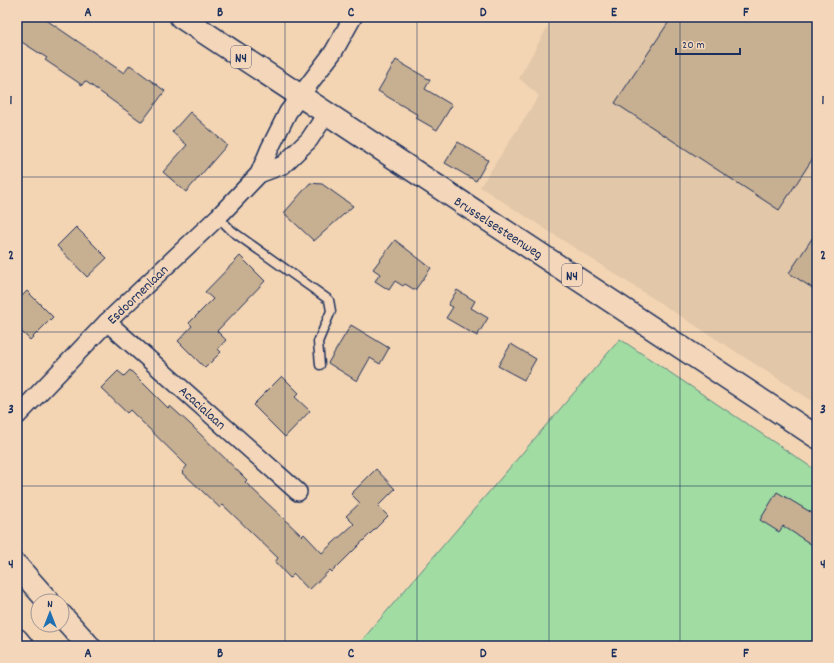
<svg xmlns="http://www.w3.org/2000/svg" width="834" height="663" viewBox="0 0 834 663" font-family="Dekko,sans-serif">
	<rect width="100%" height="100%" fill="#f3d5b4"/>
	<filter id="ink" filterUnits="userSpaceOnUse"><feTurbulence type="fractalNoise" baseFrequency=".025" numOctaves="2"/><feDisplacementMap in="SourceGraphic" scale="8" xChannelSelector="R" yChannelSelector="G"/><feConvolveMatrix kernelMatrix="1 2 1 2 8 2 1 2 1" color-interpolation-filters="sRGB"/></filter>
	<g filter="url(#ink)">
		<!-- built -->
		<polygon fill="#e2c7a8" points="553,17 817,17 817,404 480,187 539,96 519,78"/>
		<!-- green -->
		<polygon fill="#a1dca2" stroke="#5e8680" points="620,339 817,471 817,646 357,646"/>
		<!-- building -->
		<g fill="#c7af92" stroke="#1b2f5e">
			<polygon points="17,17 42,17 124,73 130,65 165,91 142,122 85,81 82,85 45,60 47,58 17,39"/>
			<polygon points="672,17 817,17 817,152 779,210 615,103"/>
			<polygon points="396,60 430,80 425,89 452,105 437,130 416,118 418,115 378,91"/>
			<polygon points="190,112 227,145 186,192 163,172 187,145 172,132"/>
			<polygon points="458,142 488,160 476,181 445,163"/>
			<polygon points="310,183 322,184 353,206 314,241 284,213"/>
			<polygon points="76,227 107,258 87,277 57,246"/>
			<polygon points="817,231 817,291 789,273"/>
			<polygon points="395,240 431,268 415,290 405,284 403,286 395,281 389,290 375,281 380,274 373,269"/>
			<polygon points="240,256 265,281 217,331 226,340 218,349 221,352 205,368 178,341 192,326 189,323 213,299 205,292"/>
			<polygon points="457,290 475,301 471,308 488,318 477,336 446,318 453,307 448,305"/>
			<polygon points="27,291 53,317 30,340 17,327 17,301"/>
			<polygon points="351,325 389,348 380,364 370,358 357,381 328,363"/>
			<polygon points="511,344 536,359 524,380 498,366"/>
			<polygon points="130,370 168,408 170,406 190,424 247,480 245,482 302,536 304,534 322,553 354,524 346,516 360,503 351,494 376,469 395,489 378,506 388,516 332,572 330,570 309,590 294,574 290,578 275,562 278,558 223,505 220,508 182,472 187,466 130,410 127,413 101,388 118,371 124,376"/>
			<polygon points="282,376 299,393 295,397 310,411 285,437 253,405"/>
			<polygon points="777,492 817,516 817,548 783,526 779,532 760,520"/>
		</g>
		<g fill="none" stroke-linecap="round" stroke-linejoin="round">
			<defs>
				<polyline id="service" points="218,217 232,231 329,300 331,311 318,342 320,365"/>
				<g id="minor">
					<polyline points="259,174 283,165 309,140 327,113"/>
					<polyline points="107,322 298,492"/>
					<polyline points="17,416 107,322 218,217 259,174 270,148 288,112 334,51 353,17"/>
				</g>
				<polyline id="primary" points="181,17 817,437"/>
				<g id="motorway">
					<polyline points="17,566 48,601"/>
					<polyline points="62,616 89,646"/>
					<polyline points="17,640 22,646"/>
				</g>
			</defs>
			<!-- service casing -->
			<use href="#service" stroke="#1b2f5e" stroke-width="11"/>
			<!-- minor casing -->
			<use href="#minor" stroke="#1b2f5e" stroke-width="20"/>
			<!-- primary casing -->
			<use href="#primary" stroke="#1b2f5e" stroke-width="25"/>
			<!-- motorway casing -->
			<use href="#motorway" stroke="#1b2f5e" stroke-width="25"/>
			<!-- service -->
			<use href="#service" stroke="#f4d7ba" stroke-width="8"/>
			<!-- minor -->
			<use href="#minor" stroke="#f4d7ba" stroke-width="17"/>
			<!-- primary -->
			<use href="#primary" stroke="#f4d7ba" stroke-width="22"/>
			<!-- motorway -->
			<use href="#motorway" stroke="#f4d7ba" stroke-width="22"/>
		</g>
	</g>
	<!-- grid -->
	<path fill="none" stroke="#1b2f5e" stroke-width="1" stroke-opacity="0.55" d="M154,17V646M285,17V646M417,17V646M549,17V646M680,17V646M17,177H817M17,332H817M17,486H817"/>
	<g text-anchor="middle" stroke-width="3" stroke-linejoin="round" paint-order="stroke">
		<!-- shield labels -->
		<g fill="#f4d7ba" stroke="#5c617a" stroke-width="1">
			<rect x="231" y="46" width="20" height="22" rx="3"/>
			<rect x="562" y="264" width="20" height="22" rx="3"/>
		</g>
		<g font-size="13" font-weight="bold" fill="#1b2f5e">
			<text x="241" y="62">N4</text>
			<text x="572" y="280">N4</text>
		</g>
		<!-- street labels -->
		<g font-size="14" fill="#1b2f5e" stroke="#f4d7ba">
			<text transform="translate(499 227) rotate(33)" y="5">Brusselsesteenweg</text>
			<text transform="translate(137 294) rotate(-44)" y="5">Esdoornenlaan</text>
			<text transform="translate(203 407) rotate(42)" y="5">Acacialaan</text>
		</g>
	</g>
	<!-- margin -->
	<rect width="834" height="663" fill="none" stroke="#f4d7ba" stroke-width="44"/>
	<!-- north arrow -->
	<g transform="translate(50 613)"><circle r="19" fill="#f4d7ba" stroke="#9d9495"/>
	<path d="M0-3L7 15L0 10L-7 15Z" fill="#1f6fb2"/>
	<text y="-6" font-size="11" font-weight="bold" text-anchor="middle" fill="#1b2f5e">N</text>
	</g>
	<!-- scale -->
	<path d="M676 48v6h64v-6" fill="none" stroke="#1b2f5e" stroke-width="2"/>
	<text x="682" y="48" font-size="12" fill="#1b2f5e" stroke="#f4d7ba" stroke-width="3" paint-order="stroke">20 m</text>
	<rect x="22" y="22" width="790" height="619" fill="none" stroke="#1b2f5e" stroke-width="1.5"/>
	<g font-size="13" text-anchor="middle" font-weight="bold" fill="#1b2f5e">
		<text x="88" y="16">A</text>
		<text x="220" y="16">B</text>
		<text x="351" y="16">C</text>
		<text x="483" y="16">D</text>
		<text x="614" y="16">E</text>
		<text x="746" y="16">F</text>
		<text x="11" y="104">1</text>
		<text x="823" y="104">1</text>
		<text x="11" y="259">2</text>
		<text x="823" y="259">2</text>
		<text x="11" y="413">3</text>
		<text x="823" y="413">3</text>
		<text x="11" y="568">4</text>
		<text x="823" y="568">4</text>
		<text x="88" y="657">A</text>
		<text x="220" y="657">B</text>
		<text x="351" y="657">C</text>
		<text x="483" y="657">D</text>
		<text x="614" y="657">E</text>
		<text x="746" y="657">F</text>
	</g>
</svg>
